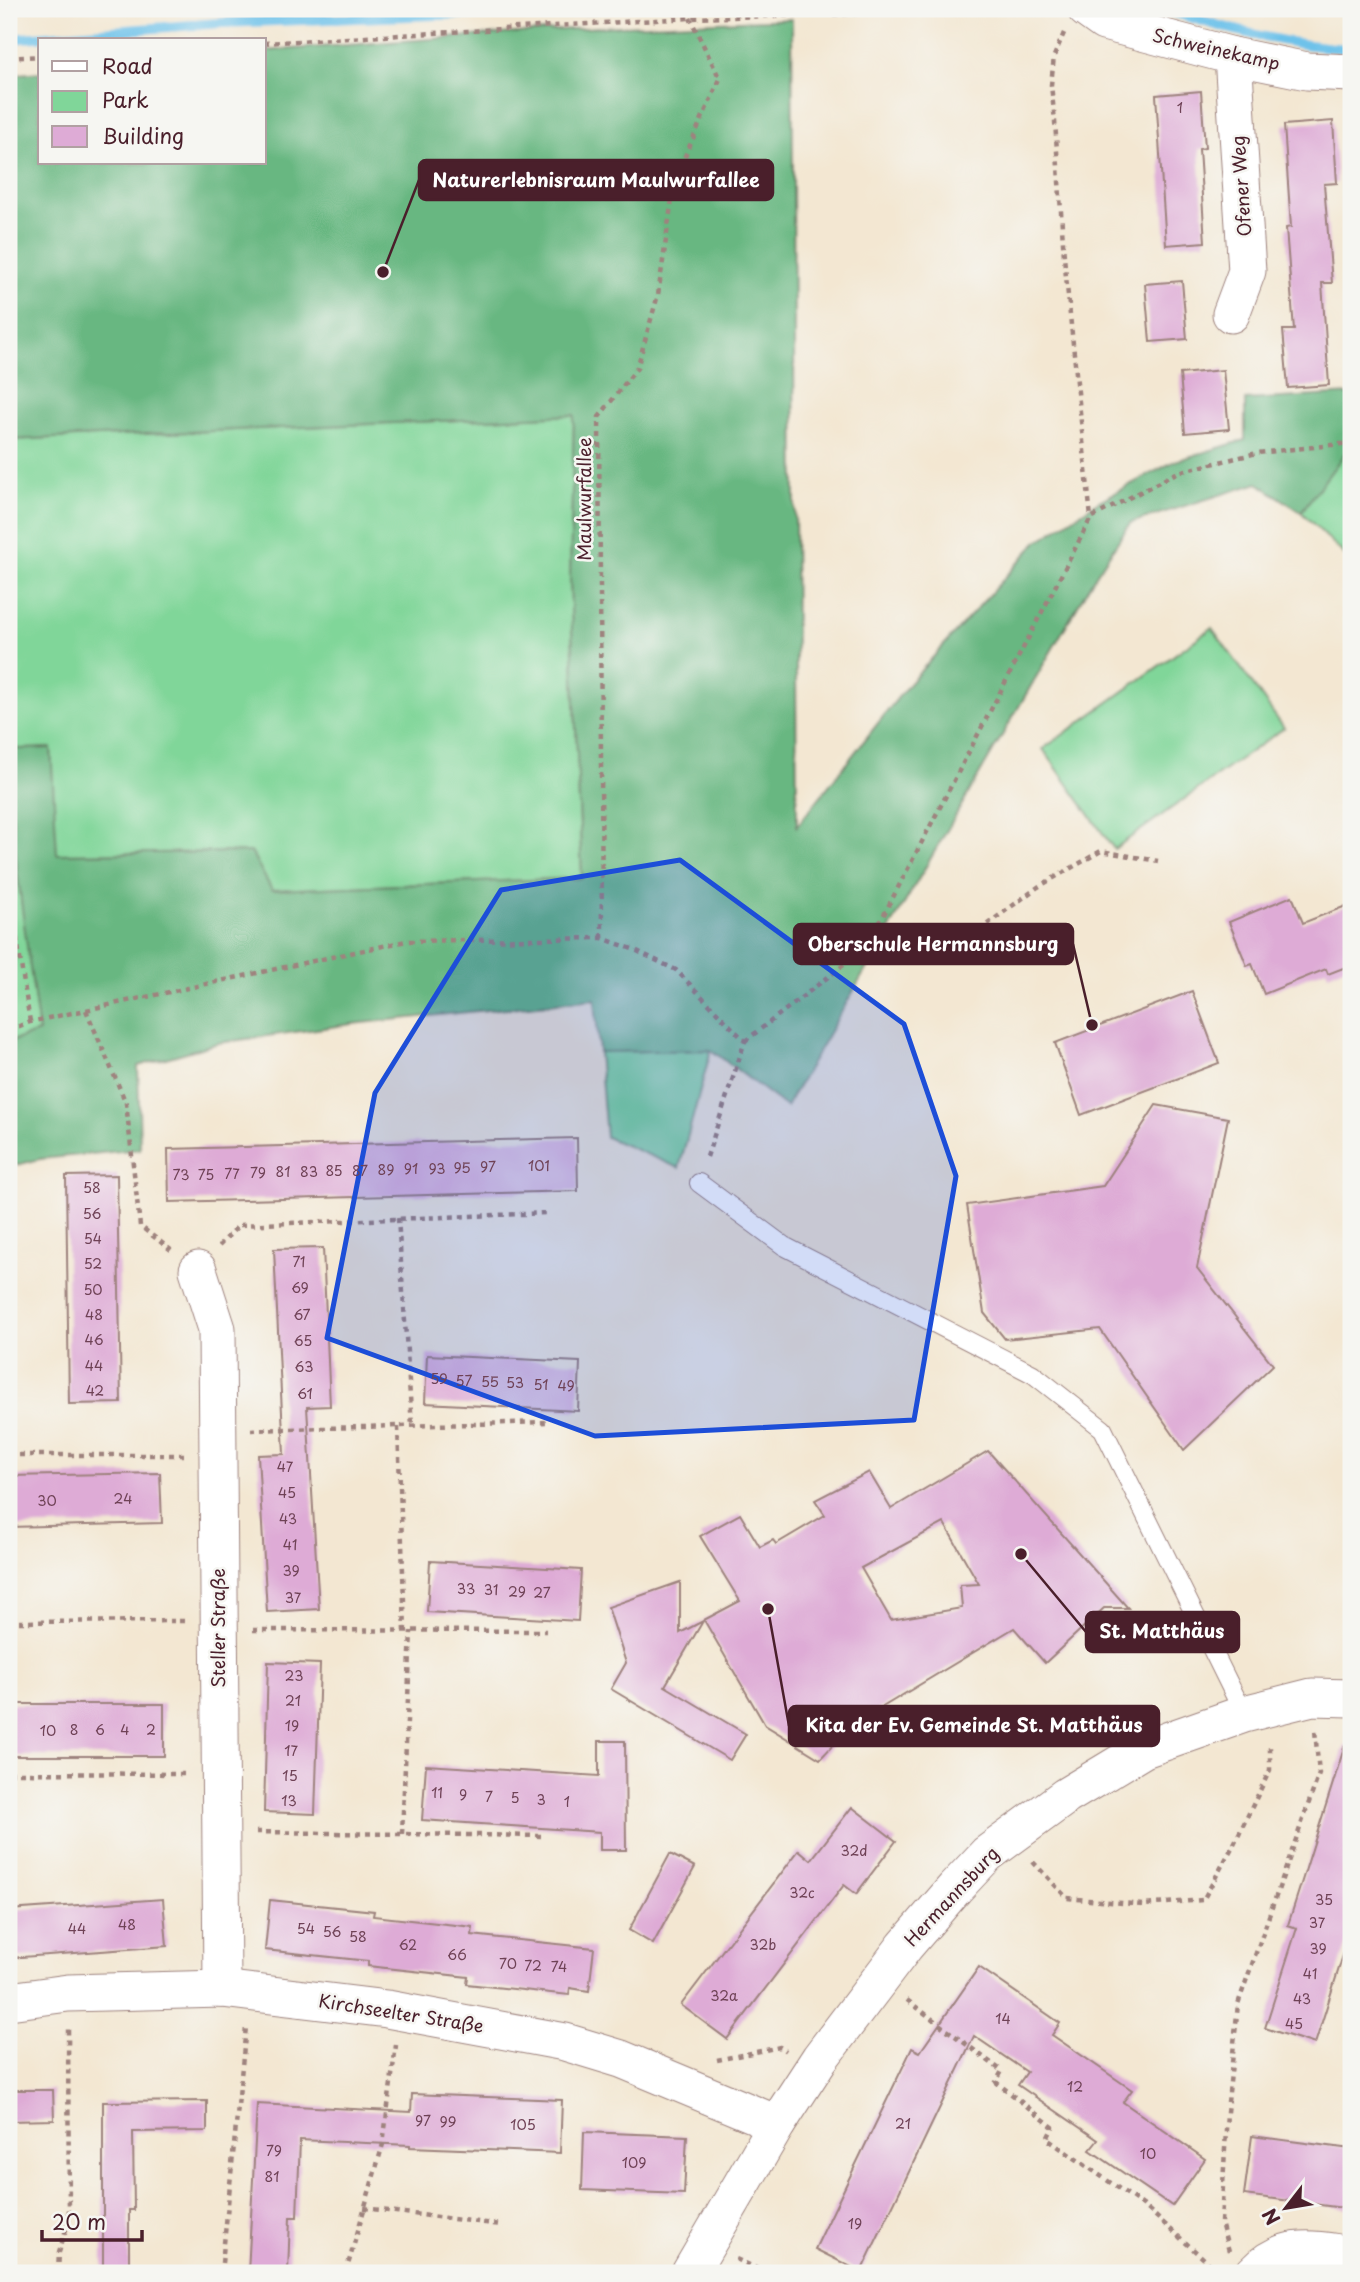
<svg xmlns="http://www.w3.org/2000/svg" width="1360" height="2282" viewBox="0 0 1360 2282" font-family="'Playpen Sans',sans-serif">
	<rect width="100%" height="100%" fill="#f6f6f2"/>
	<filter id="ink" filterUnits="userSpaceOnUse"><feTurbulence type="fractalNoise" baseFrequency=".0143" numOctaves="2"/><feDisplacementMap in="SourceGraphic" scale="14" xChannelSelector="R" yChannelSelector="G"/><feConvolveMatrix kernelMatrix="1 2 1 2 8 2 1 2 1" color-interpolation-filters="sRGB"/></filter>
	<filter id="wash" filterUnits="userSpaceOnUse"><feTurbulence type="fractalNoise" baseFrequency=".00686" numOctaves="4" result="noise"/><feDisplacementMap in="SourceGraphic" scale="28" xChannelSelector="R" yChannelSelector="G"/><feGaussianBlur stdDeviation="1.57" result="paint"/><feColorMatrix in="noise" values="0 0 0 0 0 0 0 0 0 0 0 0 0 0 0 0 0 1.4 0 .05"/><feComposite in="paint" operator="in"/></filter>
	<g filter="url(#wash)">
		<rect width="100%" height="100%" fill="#f3e7d2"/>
		<!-- green -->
		<g fill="#80d699" stroke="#657a62" stroke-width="2">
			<polygon points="574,415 570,578 582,878 271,890 251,852 56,854 51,748 16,750 9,739 9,440"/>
			<polygon points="1351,451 1351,561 1301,512 1345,453"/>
			<polygon points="1212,628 1284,728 1114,849 1043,749"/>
			<polygon points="9,782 18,875 39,1032 9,1042"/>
			<polygon points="711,1050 679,1168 606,1137 599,1052"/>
		</g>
		<!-- forest -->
		<path fill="#68b781" stroke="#596b56" stroke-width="2" d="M792,19L797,826L908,685L1037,542L1099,501L1175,461L1245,440V400L1351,394V451L1345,453L1301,512L1258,483L1130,523L1092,581L786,1107L711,1050L599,1052L595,999L352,1024L218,1043L138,1066L140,1149L40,1159L9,1167V1042L39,1032C26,935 9,837 9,739L17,749L51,748L57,854L251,852L272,890L582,878L570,578L574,415L9,440V75L40,72V163H264V51L599,27Z"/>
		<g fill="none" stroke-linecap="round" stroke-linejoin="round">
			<!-- stream -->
			<g stroke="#6ec2ea" stroke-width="10">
				<path d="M1163,9C1223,28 1288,46 1351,49"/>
				<polyline points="9,39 220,23 594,9"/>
			</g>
		</g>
		<g id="blocks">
			<!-- building -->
			<g fill="#deabd6" fill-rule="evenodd">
				<polygon points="1201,91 1205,148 1199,149 1205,242 1166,245 1156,95"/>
				<polygon points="1333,121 1337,183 1324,184 1332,283 1322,283 1329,385 1288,388 1283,330 1294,330 1286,228 1291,227 1284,125"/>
				<polygon points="1182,281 1187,339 1150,342 1145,284"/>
				<polygon points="1223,370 1229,429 1185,433 1180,374"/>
				<polygon points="1292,896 1303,923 1351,904 1351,965 1328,974 1326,969 1264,994 1252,964 1247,966 1229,922"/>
				<polygon points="1192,991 1219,1063 1081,1115 1055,1043"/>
				<polygon points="1156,1105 1228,1118 1197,1268 1273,1365 1184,1450 1100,1329 1005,1339 984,1313 967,1205 1103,1186"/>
				<polygon points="577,1138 578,1191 169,1202 168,1149"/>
				<polygon points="117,1175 121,1403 69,1404 66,1176"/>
				<polygon points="323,1248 330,1406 307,1407 319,1609 267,1612 258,1455 284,1454 274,1249"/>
				<polygon points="427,1355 580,1362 578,1411 425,1403"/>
				<path d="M988,1451L1128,1608H1104L1045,1663L1014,1628L851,1726L820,1759L765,1725L704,1620L740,1601L700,1536L740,1514L760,1547L773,1540L776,1544L825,1515L815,1500L869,1472L891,1509ZM944,1523L979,1584L960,1585L962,1608L891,1620L861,1568Z"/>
				<polygon points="160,1473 162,1523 9,1527 9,1476"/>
				<polygon points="430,1561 581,1570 578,1621 427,1612"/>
				<polygon points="680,1582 680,1633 703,1621 665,1686 746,1734 730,1760 611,1689 626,1663 608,1607"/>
				<polygon points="268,1662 320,1664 315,1814 264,1812"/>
				<rect x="9" y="1704" width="155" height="52"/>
				<polygon points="599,1741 625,1741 626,1850 600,1850 600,1832 422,1820 426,1765 599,1776"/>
				<polygon points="1345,1745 1351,1746 1351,1930 1315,2044 1265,2028 1297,1928 1288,1925"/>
				<polygon points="852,1807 896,1841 856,1894 844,1885 727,2039 681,2005 799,1850 811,1860"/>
				<polygon points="670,1854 695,1867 653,1944 629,1930"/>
				<polygon points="163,1899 167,1946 9,1958 9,1910"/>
				<polygon points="270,1900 374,1911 373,1916 473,1927 472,1935 594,1948 589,1991 570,1988 569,1995 467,1984 468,1977 368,1966 368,1961 265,1950"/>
				<polygon points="979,1967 1060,2023 1052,2035 1132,2090 1123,2102 1205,2159 1172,2206 1090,2150 1098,2140 1018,2085 1027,2072 974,2036 861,2272 815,2249 912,2048 920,2052"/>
				<polygon points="9,2090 53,2090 54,2120 9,2121"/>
				<polygon points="412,2094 562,2100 560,2153 410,2147 410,2145 300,2140 297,2217 290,2217 288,2273 248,2273 257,2104 411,2112"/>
				<polygon points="207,2101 207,2131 133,2132 134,2210 129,2210 129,2273 103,2273 103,2102"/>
				<polygon points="584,2132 687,2136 684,2194 582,2190"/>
				<polygon points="1252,2136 1351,2149 1351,2209 1244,2195"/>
			</g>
		</g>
	</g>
	<g filter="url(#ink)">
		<use href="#blocks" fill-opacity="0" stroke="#9e837e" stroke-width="2"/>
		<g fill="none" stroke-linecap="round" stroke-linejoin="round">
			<defs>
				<polyline id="service" points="699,1183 784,1246 1033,1374 1103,1429 1244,1714"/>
				<g id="minor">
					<polyline points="1086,9 1104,22 1233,56 1307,71 1351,73"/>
					<polyline points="1231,314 1247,271 1233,56"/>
					<polyline points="198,1270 217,1329 222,1989"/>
					<polyline points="9,2001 68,1993 222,1989 387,2009 565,2042 621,2059 777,2124"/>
					<polyline points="690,2273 777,2124 820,2058 905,1946 955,1888 987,1854 1066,1796 1144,1749 1244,1714 1312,1697 1351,1698"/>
					<path d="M1254,2273C1283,2242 1313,2249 1351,2255"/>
				</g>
			</defs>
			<!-- service casing -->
			<use href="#service" stroke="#9e837e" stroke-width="20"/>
			<!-- minor casing -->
			<use href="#minor" stroke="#9e837e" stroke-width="39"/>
			<!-- path -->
			<g stroke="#9e837e" stroke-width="4.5" stroke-dasharray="5 5" stroke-linecap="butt">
				<polyline points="1064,33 1054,56 1051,85 1055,121 1064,257 1091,518"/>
				<polyline points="264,43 690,18 1052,9"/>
				<polyline points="9,58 40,56"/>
				<polyline points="9,888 30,1022"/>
				<polyline points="602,938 599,417 637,368 658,295 675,178 720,79 690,18"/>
				<polyline points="955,948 1038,887 1101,851 1158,861"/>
				<polyline points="86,1010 126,1103 140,1226 171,1250"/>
				<polyline points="9,1030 30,1022 406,941 602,938 635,950 676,970 745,1041 706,1160"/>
				<polyline points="745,1041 867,947 1091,518 1178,472 1257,453 1351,443"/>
				<polyline points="398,1218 412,1426"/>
				<polyline points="219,1246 239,1225 548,1213"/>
				<polyline points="398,1427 405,1631"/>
				<polyline points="251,1430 547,1422"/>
				<polyline points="9,1455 186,1455"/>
				<polyline points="9,1622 186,1621"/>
				<polyline points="253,1630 546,1631"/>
				<polyline points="9,1773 186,1774"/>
				<polyline points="256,1832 545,1836"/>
				<polyline points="402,1834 411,1631"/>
				<polyline points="1033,1862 1067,1898 1143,1905 1203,1900 1233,1846 1270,1770 1270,1743"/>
				<polyline points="907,2000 1002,2071 996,2082 1053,2127 1047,2139 1143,2205 1220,2273"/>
				<polyline points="717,2060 780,2047 786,2051"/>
				<polyline points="364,2208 502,2225"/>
				<polyline points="1229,2251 1221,2223 1227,2112 1238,2004 1319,1774 1315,1730"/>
				<polyline points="736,2259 767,2273"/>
				<polyline points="58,2273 59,2252 69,2220 68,2027"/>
				<polyline points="221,2273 246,2027"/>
				<polyline points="347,2273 348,2265 383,2144 396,2045"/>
			</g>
			<!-- service -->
			<use href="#service" stroke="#fff" stroke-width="18"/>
			<!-- minor -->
			<use href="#minor" stroke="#fff" stroke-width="37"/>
		</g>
	</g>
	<!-- marked area -->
	<path fill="#1d4ed8" fill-opacity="0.2" stroke="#1d4ed8" stroke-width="5" stroke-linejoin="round" d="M680,860L904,1024L956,1176L914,1420L595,1436L327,1338L375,1093L501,890Z"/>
	<g text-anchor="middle" stroke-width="5" stroke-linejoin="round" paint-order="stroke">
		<!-- number labels -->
		<g font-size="14" fill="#6f4256">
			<text x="1180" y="113">1</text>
			<text x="539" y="1171">101</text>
			<text x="488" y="1172">97</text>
			<text x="462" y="1173">95</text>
			<text x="411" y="1174">91</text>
			<text x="437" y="1174">93</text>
			<text x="386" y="1175">89</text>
			<text x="334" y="1176">85</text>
			<text x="360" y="1176">87</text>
			<text x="283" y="1177">81</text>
			<text x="309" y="1177">83</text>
			<text x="258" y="1178">79</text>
			<text x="232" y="1179">77</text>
			<text x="181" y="1180">73</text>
			<text x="206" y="1180">75</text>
			<text x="92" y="1193">58</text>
			<text x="92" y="1219">56</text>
			<text x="93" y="1244">54</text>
			<text x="299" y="1267">71</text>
			<text x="93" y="1269">52</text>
			<text x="300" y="1293">69</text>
			<text x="93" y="1295">50</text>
			<text x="94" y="1320">48</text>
			<text x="302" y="1320">67</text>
			<text x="94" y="1345">46</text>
			<text x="303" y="1346">65</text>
			<text x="94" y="1371">44</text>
			<text x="304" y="1372">63</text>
			<text x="439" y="1384">59</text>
			<text x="464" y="1386">57</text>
			<text x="490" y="1387">55</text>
			<text x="515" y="1388">53</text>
			<text x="541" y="1390">51</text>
			<text x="566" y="1391">49</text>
			<text x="95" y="1396">42</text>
			<text x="305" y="1399">61</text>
			<text x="285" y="1472">47</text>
			<text x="287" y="1498">45</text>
			<text x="123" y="1504">24</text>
			<text x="47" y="1506">30</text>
			<text x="288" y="1524">43</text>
			<text x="290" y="1550">41</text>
			<text x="291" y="1576">39</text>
			<text x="466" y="1594">33</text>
			<text x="491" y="1595">31</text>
			<text x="517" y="1597">29</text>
			<text x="542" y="1598">27</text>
			<text x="293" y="1603">37</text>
			<text x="294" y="1681">23</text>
			<text x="293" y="1706">21</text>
			<text x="292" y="1731">19</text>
			<text x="74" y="1735">8</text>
			<text x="100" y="1735">6</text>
			<text x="125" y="1735">4</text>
			<text x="151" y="1735">2</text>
			<text x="48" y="1736">10</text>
			<text x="291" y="1756">17</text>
			<text x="290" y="1781">15</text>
			<text x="437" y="1798">11</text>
			<text x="463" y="1800">9</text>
			<text x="489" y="1802">7</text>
			<text x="515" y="1803">5</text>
			<text x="541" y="1805">3</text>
			<text x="289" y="1806">13</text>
			<text x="567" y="1807">1</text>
			<text x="854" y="1856">32d</text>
			<text x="802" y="1898">32c</text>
			<text x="1324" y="1905">35</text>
			<text x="1317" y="1928">37</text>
			<text x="127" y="1930">48</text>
			<text x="77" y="1934">44</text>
			<text x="306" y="1934">54</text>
			<text x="332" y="1937">56</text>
			<text x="358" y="1942">58</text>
			<text x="408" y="1950">62</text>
			<text x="763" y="1950">32b</text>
			<text x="1318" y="1954">39</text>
			<text x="457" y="1960">66</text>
			<text x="508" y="1969">70</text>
			<text x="533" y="1971">72</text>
			<text x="559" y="1972">74</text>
			<text x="1310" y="1979">41</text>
			<text x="724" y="2001">32a</text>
			<text x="1302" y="2004">43</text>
			<text x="1003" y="2024">14</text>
			<text x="1294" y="2029">45</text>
			<text x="1075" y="2092">12</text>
			<text x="423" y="2126">97</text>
			<text x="448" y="2127">99</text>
			<text x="903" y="2129">21</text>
			<text x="523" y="2130">105</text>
			<text x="274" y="2156">79</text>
			<text x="1148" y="2159">10</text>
			<text x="634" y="2168">109</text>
			<text x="272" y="2182">81</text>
			<text x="855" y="2229">19</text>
		</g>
		<!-- street labels -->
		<g font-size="18" fill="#4a1f2b" stroke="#f6f6f2">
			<text transform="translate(1216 50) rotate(13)" y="6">Schweinekamp</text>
			<text transform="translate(1242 186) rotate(-94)" y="6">Ofener Weg</text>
			<text transform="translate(585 499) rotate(-90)" y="6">Maulwurfallee</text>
			<text transform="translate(219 1628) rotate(-90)" y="6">Steller Straße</text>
			<text transform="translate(952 1897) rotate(-47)" y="6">Hermannsburg</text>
			<text transform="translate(401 2014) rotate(9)" y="6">Kirchseelter Straße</text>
		</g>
	</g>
	<!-- callouts -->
	<path fill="none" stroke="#4a1f2b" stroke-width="2.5" d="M383 272L419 180M1092 1025L1073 944M1021 1554L1086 1632M768 1609L789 1726"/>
	<g fill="#4a1f2b" stroke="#f6f6f2" stroke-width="2.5">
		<circle cx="383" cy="272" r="7"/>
		<circle cx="1092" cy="1025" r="7"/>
		<circle cx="1021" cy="1554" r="7"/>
		<circle cx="768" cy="1609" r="7"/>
	</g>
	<g fill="#4a1f2b" stroke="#4a1f2b" stroke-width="2.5">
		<rect x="419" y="160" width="354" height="40" rx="7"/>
		<rect x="794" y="924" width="279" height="40" rx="7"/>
		<rect x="1086" y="1612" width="153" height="40" rx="7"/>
		<rect x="789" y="1706" width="370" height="40" rx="7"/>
	</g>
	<g font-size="19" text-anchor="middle" font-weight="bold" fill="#fff">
		<text x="596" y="187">Naturerlebnisraum Maulwurfallee</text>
		<text x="933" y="951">Oberschule Hermannsburg</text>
		<text x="1162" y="1638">St. Matthäus</text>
		<text x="974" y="1732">Kita der Ev. Gemeinde St. Matthäus</text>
	</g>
	<!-- margin -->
	<rect width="1360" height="2282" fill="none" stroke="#f6f6f2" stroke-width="35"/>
	<!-- legend -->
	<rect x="38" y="38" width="228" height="126" fill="#f6f6f2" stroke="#b1a0a2" stroke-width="2"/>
	<rect x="52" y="61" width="35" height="10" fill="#ffffff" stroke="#b1a0a2" stroke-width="2"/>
	<text x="102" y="74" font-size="21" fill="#4a1f2b">Road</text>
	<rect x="52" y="91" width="35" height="21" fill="#80d699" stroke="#b1a0a2" stroke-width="2"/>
	<text x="102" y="108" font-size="21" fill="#4a1f2b">Park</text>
	<rect x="52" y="126" width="35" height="21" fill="#deabd6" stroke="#b1a0a2" stroke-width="2"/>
	<text x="102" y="144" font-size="21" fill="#4a1f2b">Building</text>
	<!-- north arrow -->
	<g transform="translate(1286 2208) rotate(239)" stroke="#f6f6f2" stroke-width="5" paint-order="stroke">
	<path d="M0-5L12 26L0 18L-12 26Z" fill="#4a1f2b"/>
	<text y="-10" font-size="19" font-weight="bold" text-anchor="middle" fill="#4a1f2b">N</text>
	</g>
	<!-- scale -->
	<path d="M42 2230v10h100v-10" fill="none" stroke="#4a1f2b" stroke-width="3.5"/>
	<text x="52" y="2230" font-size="21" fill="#4a1f2b" stroke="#f6f6f2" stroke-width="5" paint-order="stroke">20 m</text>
</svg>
